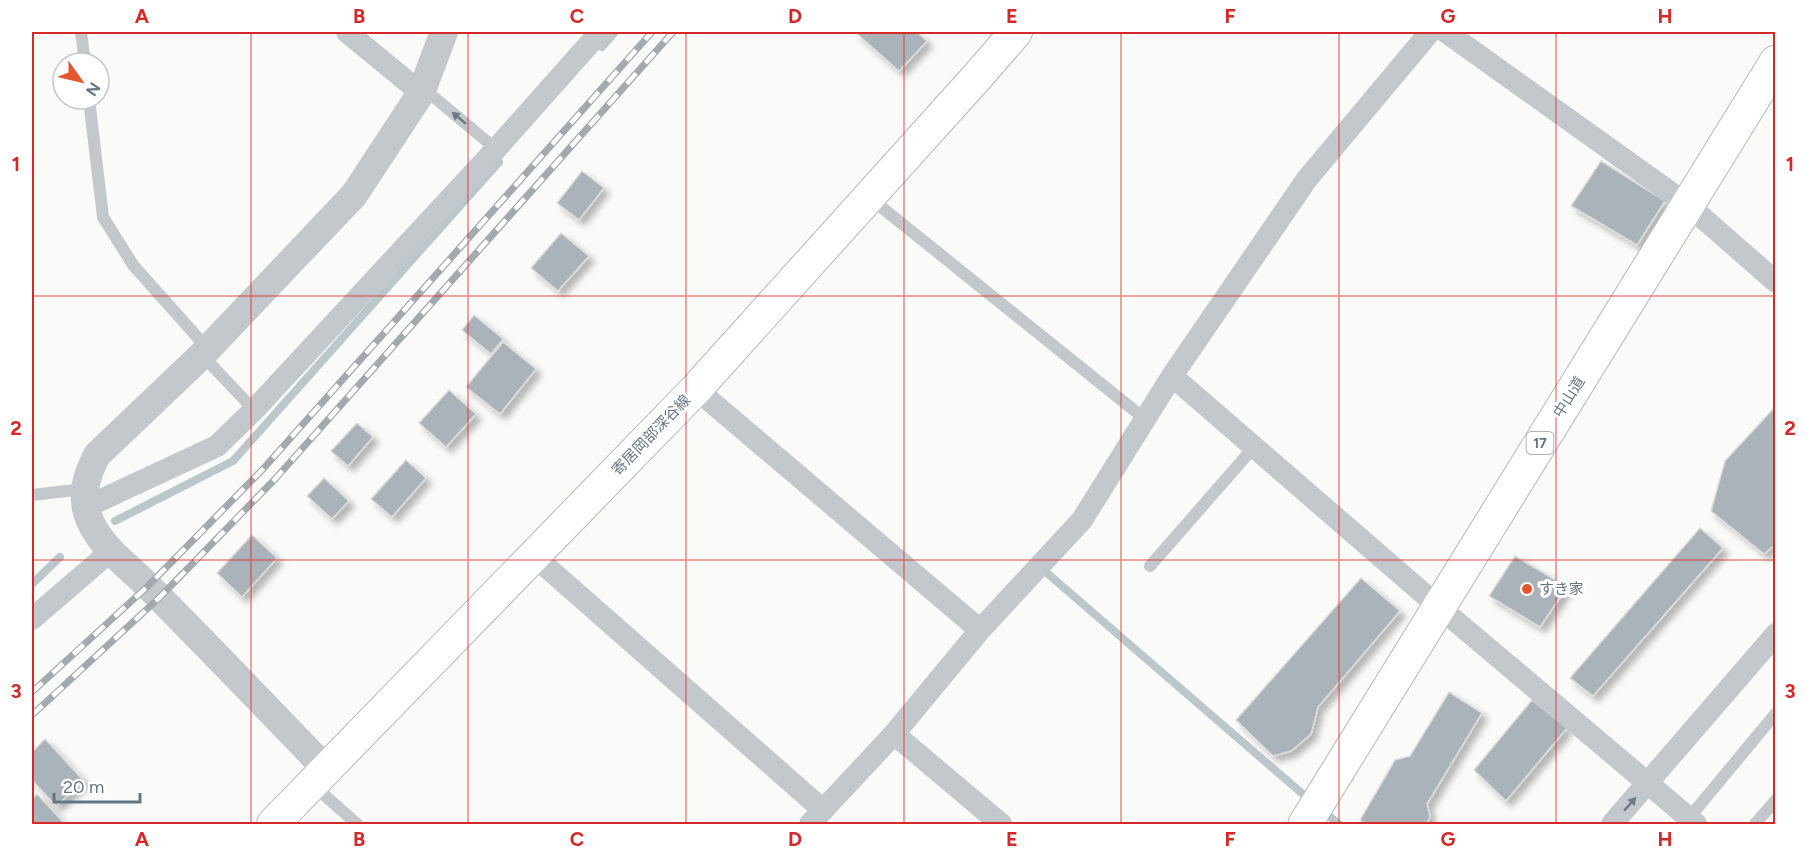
<svg xmlns="http://www.w3.org/2000/svg" width="1807" height="856" viewBox="0 0 1807 856" font-family="Figtree,'Noto Sans JP',sans-serif">
	<defs>
		<filter id="shadow"><feDropShadow dx="5.5" dy="5.5" stdDeviation="3" flood-color="#0004"/></filter>
	</defs>
	<rect width="100%" height="100%" fill="#fafaf8"/>
	<g fill="none" stroke-linecap="round" stroke-linejoin="round">
		<!-- stream -->
		<g stroke="#bbc7cb" stroke-width="8">
			<polyline points="602,47 615,32"/>
			<polyline points="115,521 233,461 499,162"/>
			<polyline points="1040,567 1312,802"/>
			<polyline points="32,584 60,557"/>
			<polyline points="1321,810 1339,824"/>
		</g>
	</g>
	<!-- building -->
	<g fill="#aab3b9" stroke="#dcdcda" stroke-width="1.5" filter="url(#shadow)">
		<polygon points="855,32 917,32 927,41 899,71"/>
		<polygon points="1601,161 1665,201 1637,245 1571,206"/>
		<polygon points="582,171 604,188 579,220 557,203"/>
		<polygon points="561,233 589,256 558,291 531,268"/>
		<polygon points="474,315 503,339 491,354 462,330"/>
		<polygon points="503,342 536,369 500,414 466,387"/>
		<polygon points="449,390 476,414 446,447 419,423"/>
		<polygon points="1776,406 1776,544 1764,554 1711,511 1725,461"/>
		<polygon points="357,423 373,437 348,466 331,451"/>
		<polygon points="406,460 426,478 392,517 371,499"/>
		<polygon points="324,478 349,501 332,519 307,496"/>
		<polygon points="1700,528 1723,548 1593,696 1570,678"/>
		<polygon points="252,535 277,558 242,597 217,573"/>
		<polygon points="1515,556 1567,587 1540,627 1489,596"/>
		<polygon points="1361,578 1400,611 1318,707 1311,734 1291,751 1273,756 1236,720"/>
		<polygon points="1449,692 1482,713 1427,804 1430,817 1426,824 1365,824 1360,820 1395,760 1410,756"/>
		<polygon points="1532,700 1567,728 1506,801 1474,770"/>
		<polygon points="45,739 84,781 56,806 32,780 32,752"/>
		<polygon points="37,794 65,824 32,824 32,799"/>
	</g>
	<g fill="none" stroke-linecap="round" stroke-linejoin="round">
		<defs>
			<polyline id="secondary" points="273,824 696,389 977,77 1016,32"/>
			<polyline id="trunk" points="1305,824 1776,62"/>
		</defs>
		<!-- secondary casing -->
		<use href="#secondary" stroke="#b3babf" stroke-width="34"/>
		<!-- trunk casing -->
		<use href="#trunk" stroke="#b4b9bd" stroke-width="35"/>
		<!-- service -->
		<g stroke="#c3c8cc" stroke-width="12">
			<polyline points="81,32 85,63"/>
			<polyline points="423,88 496,149"/>
			<polyline points="89,99 103,217 133,265 207,348"/>
			<polyline points="870,198 1145,419"/>
			<polyline points="202,355 254,410"/>
			<polyline points="32,495 84,489"/>
			<polyline points="1150,566 1254,447"/>
			<polyline points="313,785 357,824"/>
			<polyline points="1689,818 1776,713"/>
			<polyline points="1755,824 1776,800"/>
		</g>
		<!-- minor -->
		<g stroke="#c3c8cc" stroke-width="22">
			<polyline points="347,32 421,93"/>
			<polyline points="1446,32 1688,205 1776,282"/>
			<polyline points="1172,376 1439,607 1696,824"/>
			<polyline points="696,389 980,630"/>
			<polyline points="86,507 217,446 254,410 496,149 600,32"/>
			<polyline points="534,556 823,810"/>
			<polyline points="32,619 111,551"/>
			<polyline points="894,734 1001,824"/>
			<polyline points="810,824 894,734 980,630 1082,520 1172,376 1307,179 1430,32"/>
			<polyline points="1612,824 1776,634"/>
		</g>
		<!-- tertiary -->
		<path stroke="#c3c8cc" stroke-width="28" d="M327,770C267,708 208,646 147,585C128,566 105,550 92,525C79,500 85,478 97,455L202,355L354,195L421,93L444,32"/>
		<!-- secondary -->
		<use href="#secondary" stroke="#fff" stroke-width="32"/>
		<!-- trunk -->
		<use href="#trunk" stroke="#fff" stroke-width="33"/>
		<defs>
			<g id="rail">
				<polyline points="32,692 148,586 263,469 652,32"/>
				<polyline points="32,715 159,598 276,478 673,32"/>
			</g>
		</defs>
		<!-- rail casing -->
		<use href="#rail" stroke="#a2aab0" stroke-width="7"/>
		<!-- rail -->
		<use href="#rail" stroke="#fff" stroke-width="4.5" stroke-dasharray="14" stroke-linecap="butt"/>
	</g>
	<!-- one-way arrows -->
	<defs><path id="oneway-solid" d="M-6-.8H1V-3.2L6.5 0L1 3.2V.8H-6Z" transform="scale(1.5)"/></defs>
	<g fill="#6a7a87">
		<use href="#oneway-solid" transform="translate(459 118) rotate(-140)"/>
		<use href="#oneway-solid" transform="translate(1630 804) rotate(-49)"/>
	</g>
	<!-- grid -->
	<path fill="none" stroke="#d62828" stroke-width="1.5" stroke-opacity="0.55" d="M251,32V824M468,32V824M686,32V824M904,32V824M1121,32V824M1339,32V824M1556,32V824M32,296H1776M32,560H1776"/>
	<!-- markers -->
	<circle fill="#e4572e" stroke="#fff" stroke-width="2" cx="1527" cy="589" r="6"/>
	<g text-anchor="middle" stroke-width="6" stroke-linejoin="round" paint-order="stroke">
		<!-- shield labels -->
		<rect fill="#fff" stroke="#939fa8" stroke-width="1.5" x="1526.5" y="432" width="27" height="22" rx="4.5"/>
		<g font-size="14" font-weight="bold" fill="#657683">
			<text x="1540" y="448">17</text>
		</g>
		<!-- street labels -->
		<g font-size="15" fill="#657683" stroke="#fff">
			<text transform="translate(1569 397) rotate(-58)" y="5">中山道</text>
			<text transform="translate(651 435) rotate(-46)" y="5">寄居岡部深谷線</text>
		</g>
		<!-- poi labels -->
		<g font-size="15" fill="#657683" stroke="#fff" text-anchor="start">
			<text x="1539" y="594">すき家</text>
		</g>
	</g>
	<!-- border -->
	<rect width="1807" height="856" fill="none" stroke="#ffffff" stroke-width="66"/>
	<!-- north arrow -->
	<g transform="translate(81 81) rotate(124)"><circle r="28" fill="#ffffff" stroke="#c1c8cd" stroke-width="1.5"/>
	<path d="M0-4.5L10 22L0 15L-10 22Z" fill="#e4572e"/>
	<text y="-9" font-size="16" font-weight="bold" text-anchor="middle" fill="#657683">N</text>
	</g>
	<!-- scale -->
	<path d="M54 793v9h86v-9" fill="none" stroke="#657683" stroke-width="3"/>
	<text x="63" y="793" font-size="18" fill="#657683" stroke="#ffffff" stroke-width="4.5" paint-order="stroke">20 m</text>
	<rect x="33" y="33" width="1741" height="790" fill="none" stroke="#d62828" stroke-width="2"/>
	<g font-size="20" text-anchor="middle" font-weight="bold" fill="#d62828">
		<text x="142" y="23">A</text>
		<text x="359" y="23">B</text>
		<text x="577" y="23">C</text>
		<text x="795" y="23">D</text>
		<text x="1012" y="23">E</text>
		<text x="1230" y="23">F</text>
		<text x="1448" y="23">G</text>
		<text x="1665" y="23">H</text>
		<text x="16" y="171">1</text>
		<text x="1790" y="171">1</text>
		<text x="16" y="435">2</text>
		<text x="1790" y="435">2</text>
		<text x="16" y="698">3</text>
		<text x="1790" y="698">3</text>
		<text x="142" y="846">A</text>
		<text x="359" y="846">B</text>
		<text x="577" y="846">C</text>
		<text x="795" y="846">D</text>
		<text x="1012" y="846">E</text>
		<text x="1230" y="846">F</text>
		<text x="1448" y="846">G</text>
		<text x="1665" y="846">H</text>
	</g>
</svg>
